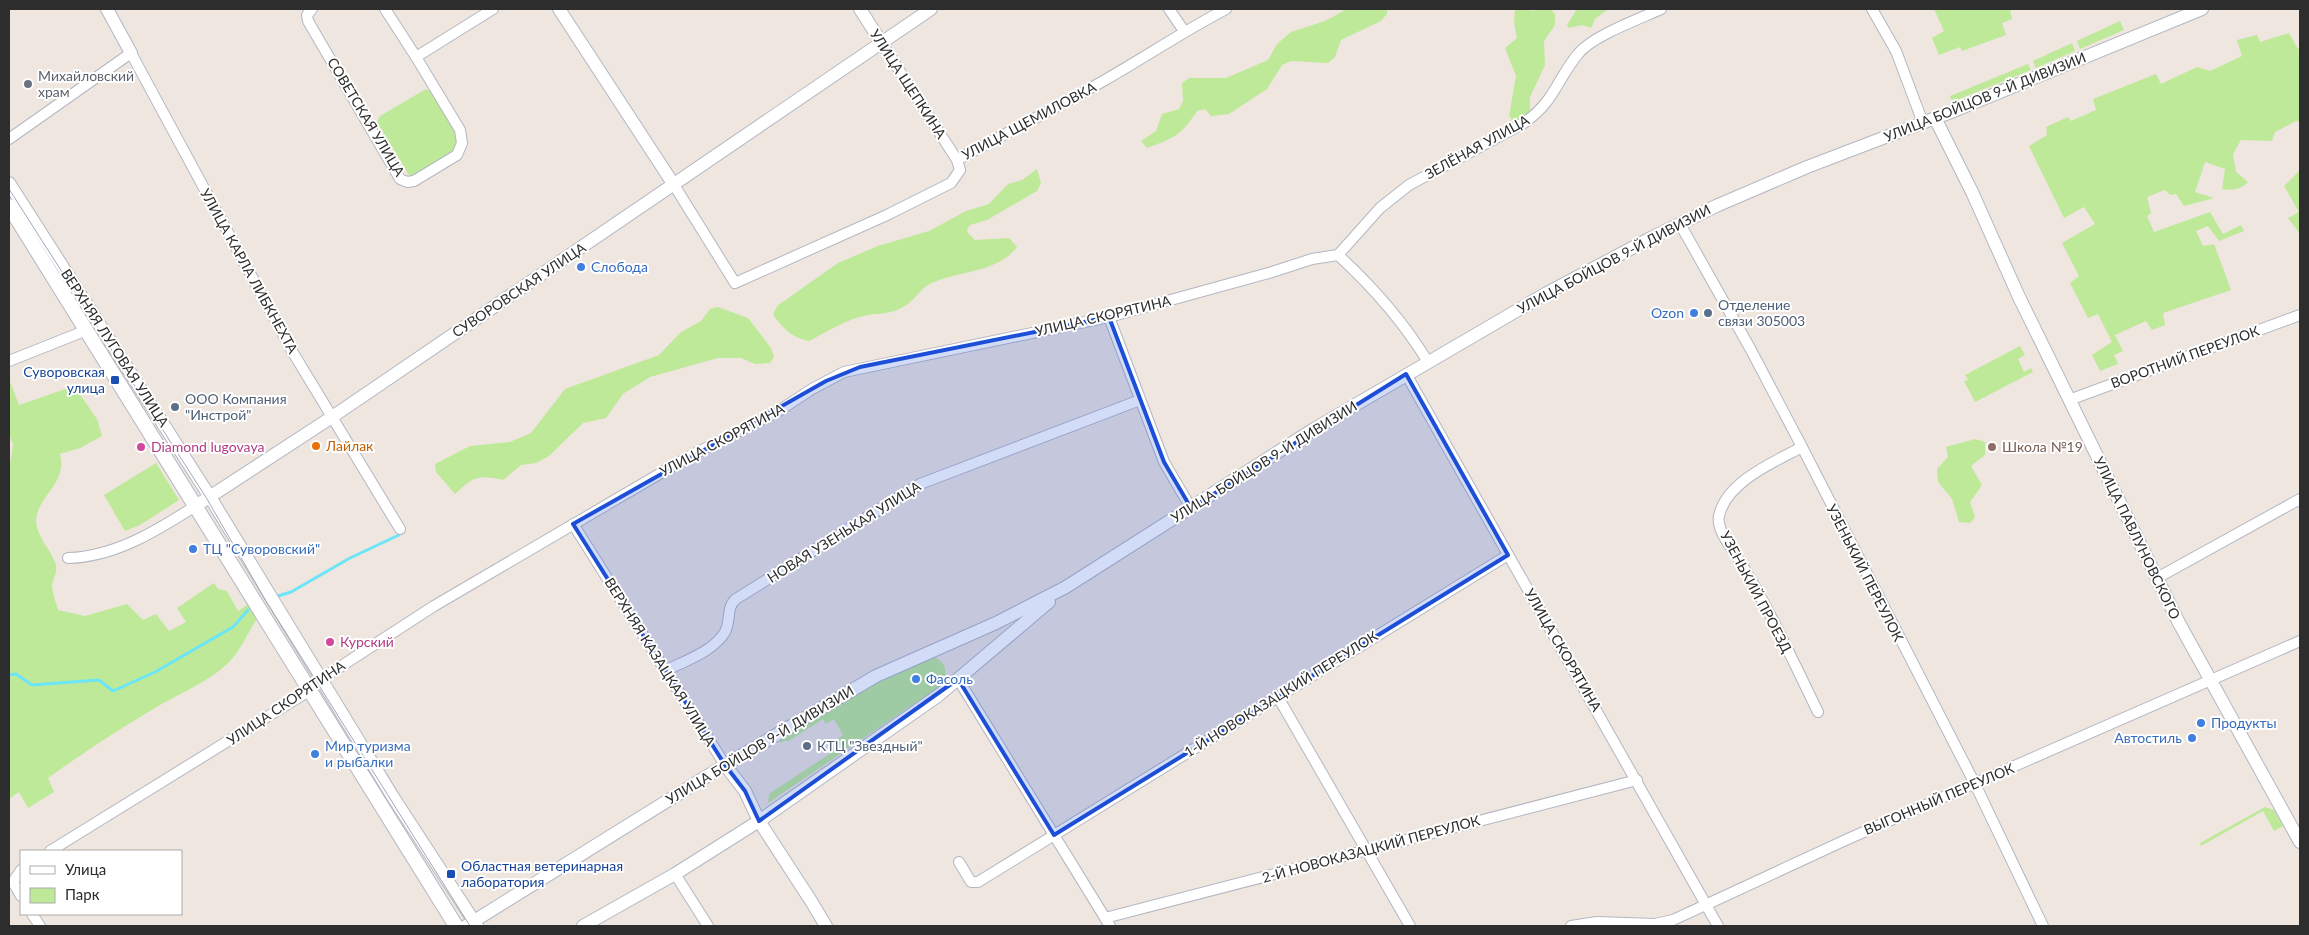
<svg xmlns="http://www.w3.org/2000/svg" width="2309" height="935" viewBox="0 0 2309 935" font-family="Lato,sans-serif">
	<rect width="100%" height="100%" fill="#efe6df"/>
	<!-- green -->
	<g fill="#bee998">
		<path d="M1347,9H1387V14L1381,21L1341,40L1335,57L1328,63L1291,61L1282,65L1267,89L1229,114L1211,116L1205,109L1197,111C1182,135 1172,139 1147,148L1141,141L1156,131L1162,114L1179,109L1183,101L1182,83L1189,78H1226L1268,60L1277,44L1291,32L1325,21Z"/>
		<polygon points="1515,9 1529,9 1531,11 1550,9 1555,14 1555,25 1544,41 1545,65 1530,97 1530,112 1518,122 1512,120 1509,116 1516,76 1505,48 1517,38 1514,23"/>
		<polygon points="1577,9 1608,9 1595,19 1591,28 1582,25 1569,28 1567,25"/>
		<polygon points="1934,9 2010,9 2012,19 2002,23 2006,35 1962,51 1960,47 1939,55 1932,38 1944,31"/>
		<polygon points="2120,21 2124,30 2080,49 2077,41"/>
		<path d="M2289,33L2298,49L2300,48V122L2296,121L2275,132L2272,141L2241,140L2233,154L2236,172L2248,182C2242,189 2231,191 2222,189L2225,169L2205,162L2195,192L2214,198L2184,206L2176,194L2170,195L2165,190L2147,197L2151,213L2147,216L2154,232L2210,212L2223,234L2241,225L2244,231L2219,241L2208,226L2196,231L2203,246L2214,244L2231,290L2163,313L2165,325L2152,330L2146,321L2115,335L2123,351L2114,355L2118,364L2100,371L2092,355L2112,342L2098,314L2088,318L2070,283L2079,276L2062,243L2095,224L2084,207L2064,218L2029,146L2047,135L2046,127L2068,117L2071,121L2096,110L2093,99L2156,74L2161,84L2197,67L2210,71L2242,56L2237,40L2257,35L2260,42Z"/>
		<polygon points="2072,43 2075,51 2036,68 2033,61"/>
		<polygon points="2028,64 2031,70 1952,102 1950,96"/>
		<polygon points="426,89 432,92 458,137 454,150 410,177 377,122 380,116"/>
		<path d="M1037,169L1041,183L1037,191L987,220L970,225L967,229L968,233L975,240L1009,238L1017,247C998,272 961,271 934,282C922,286 915,300 905,306C893,314 881,313 868,315C847,319 828,331 809,341C792,338 783,328 773,315L777,306L838,263L878,246L929,231L966,211L989,204L1008,184L1022,180Z"/>
		<polygon points="2300,170 2300,234 2288,218 2299,212 2284,186"/>
		<path d="M718,307L748,318L771,348L774,357L770,363L755,364L741,358H718L650,377L623,394L606,418L583,423L549,456L536,463L521,465L503,480C478,474 473,477 455,494L436,472L435,464L470,446L510,442L531,433L565,389L659,355L681,332L701,321L710,309Z"/>
		<polygon points="2020,346 2025,355 2018,359 2024,372 2031,368 2033,372 1975,402 1964,381 1968,380 1965,375"/>
		<path d="M9,379L19,405L74,386L97,419L102,436L80,448L60,454C68,484 36,496 36,522C37,537 52,551 56,565C58,573 52,579 52,587C53,595 56,603 58,610L85,616L127,604L143,620L156,614L169,631L186,622L177,608L214,583L218,589L227,591L238,611L250,603L259,616C248,631 243,648 230,661C212,680 183,692 160,705C121,728 84,752 48,778L54,792L28,808L19,792L9,799V470L13,445L9,433Z"/>
		<polygon points="1975,439 1985,442 1985,455 1971,466 1982,485 1970,502 1975,517 1970,523 1959,522 1952,499 1938,482 1937,469 1948,457 1946,447"/>
		<polygon points="156,463 179,500 140,525 125,531 104,495"/>
		<path d="M934,657C947,663 949,674 940,686L768,803L769,794L840,747L836,740L843,735L834,719L826,724L823,719L787,742L786,740L781,743L779,740L744,762L742,760L878,680Z"/>
		<polygon points="2265,807 2274,810 2283,826 2274,831 2263,811 2201,846 2200,843"/>
	</g>
	<g fill="none" stroke-linecap="round" stroke-linejoin="round">
		<!-- stream -->
		<g stroke="#6be5f8" stroke-width="3">
			<polyline points="275,597 291,592 350,558 399,535"/>
			<polyline points="9,675 16,674 32,685 99,680 113,691 155,672 233,627 248,610"/>
		</g>
		<defs>
			<g id="minor">
				<polyline points="312,9 307,15 308,21 400,179 407,182 414,181 457,155 462,143 460,130 416,57"/>
				<polyline points="385,9 416,57 493,9"/>
				<polyline points="1169,9 1184,31"/>
				<polyline points="1872,9 1896,51 1923,123"/>
				<polyline points="9,139 131,53 292,351 400,529"/>
				<path d="M957,160C1006,133 1056,108 1105,80C1145,57 1184,31 1226,9"/>
				<polyline points="674,185 735,283 887,215 951,183 960,170 957,160 881,42"/>
				<polyline points="1680,224 1751,350 1802,447 1975,784 2043,926"/>
				<path d="M1338,255L1380,208L1409,185L1524,123C1555,101 1556,81 1578,54C1592,36 1639,19 1661,9"/>
				<polyline points="1109,317 1164,462 1191,508"/>
				<polyline points="9,361 87,330"/>
				<polyline points="1406,374 1718,926"/>
				<polyline points="2069,400 2300,315"/>
				<path d="M1802,447C1774,462 1726,482 1719,516C1716,530 1732,548 1739,560C1769,608 1793,661 1818,712"/>
				<polyline points="573,524 725,765"/>
				<path d="M68,558C115,557 158,530 197,505"/>
				<polyline points="2157,578 2300,499"/>
				<path d="M665,671C684,661 713,652 725,632C731,621 726,607 736,599L920,484L1140,400"/>
				<polyline points="958,679 1110,926"/>
				<polyline points="1278,697 1410,926"/>
				<path d="M50,851L309,691L312,685L434,606L690,456L777,412L812,389L844,372L1109,317L1272,272L1312,259L1338,255C1373,287 1403,321 1428,362"/>
				<polyline points="959,862 971,882 978,882 1508,555"/>
				<polyline points="21,870 13,882 21,896"/>
				<polyline points="675,874 708,926"/>
				<polyline points="32,914 40,926"/>
				<polyline points="1105,918 1637,780"/>
				<polyline points="1571,926 1597,922 1655,924 1673,920 1850,838 2300,641"/>
			</g>
			<g id="tertiary">
				<polyline points="107,9 131,53"/>
				<polyline points="559,9 674,185"/>
				<polyline points="860,9 881,42"/>
				<polyline points="1935,118 1972,192 2019,297 2179,623 2300,842"/>
				<polyline points="9,183 210,497 393,797 477,926"/>
				<polyline points="197,505 332,417 931,9"/>
				<polyline points="725,765 745,791 759,821 811,901 826,926"/>
				<polyline points="466,926 725,765 876,676 996,623 1066,587 1314,429 1547,293 1649,239 1716,206 1807,167 1951,112 2202,9"/>
				<polyline points="583,926 675,874 759,821 939,695 1049,602"/>
			</g>
			<polyline id="secondary" points="9,206 456,926"/>
		</defs>
		<!-- minor casing -->
		<use href="#minor" stroke="#b3b7c1" stroke-width="12"/>
		<!-- tertiary casing -->
		<use href="#tertiary" stroke="#b3b7c1" stroke-width="14"/>
		<!-- secondary casing -->
		<use href="#secondary" stroke="#b3b7c1" stroke-width="16"/>
		<!-- minor -->
		<use href="#minor" stroke="#fff" stroke-width="10"/>
		<!-- tertiary -->
		<use href="#tertiary" stroke="#fff" stroke-width="12"/>
		<!-- secondary -->
		<use href="#secondary" stroke="#fff" stroke-width="14"/>
		<!-- tram -->
		<polyline stroke="#a0a7b9" stroke-width="1" points="9,189 207,499 266,601 470,926"/>
	</g>
	<!-- marked area -->
	<path fill="#1d4ed8" fill-opacity="0.2" stroke="#1d4ed8" stroke-width="4" stroke-linejoin="round" d="M1109,317L1164,462L1191,508L1406,374L1508,555L1054,835L958,679L759,821L745,791L725,765L573,524L826,381L860,367Z"/>
	<!-- markers -->
	<circle fill="#6b7280" stroke="#fff" stroke-width="2" cx="28" cy="84" r="5"/>
	<g fill="#3f7fe0" stroke="#fff" stroke-width="2">
		<circle cx="581" cy="267" r="5"/>
		<circle cx="1694" cy="313" r="5"/>
		<circle cx="193" cy="549" r="5"/>
		<circle cx="916" cy="679" r="5"/>
		<circle cx="2201" cy="723" r="5"/>
		<circle cx="2192" cy="738" r="5"/>
		<circle cx="315" cy="754" r="5"/>
	</g>
	<g fill="#5c6f8a" stroke="#fff" stroke-width="2">
		<circle cx="1708" cy="313" r="5"/>
		<circle cx="175" cy="407" r="5"/>
		<circle cx="807" cy="746" r="5"/>
	</g>
	<g fill="#1a4fb4" stroke="#fff" stroke-width="2">
		<rect x="110" y="375" width="10" height="10" rx="2.5"/>
		<rect x="446" y="869" width="10" height="10" rx="2.5"/>
	</g>
	<circle fill="#e8710a" stroke="#fff" stroke-width="2" cx="316" cy="446" r="5"/>
	<g fill="#d1479c" stroke="#fff" stroke-width="2">
		<circle cx="141" cy="447" r="5"/>
		<circle cx="330" cy="642" r="5"/>
	</g>
	<circle fill="#8d6e63" stroke="#fff" stroke-width="2" cx="1992" cy="447" r="5"/>
	<g text-anchor="middle" stroke-width="4" stroke-linejoin="round" paint-order="stroke">
		<!-- worship labels -->
		<g font-size="14" fill="#5b616d" stroke="#fff" text-anchor="start">
			<text x="38" y="81">Михайловский<tspan x="38" dy="16">храм</tspan></text>
		</g>
		<!-- street labels -->
		<g font-size="14" fill="#2d2d2d" stroke="#fff">
			<text transform="translate(908 84) rotate(57)" y="5">УЛИЦА ЩЕПКИНА</text>
			<text transform="translate(1985 97) rotate(-22)" y="5">УЛИЦА БОЙЦОВ 9-Й ДИВИЗИИ</text>
			<text transform="translate(366 117) rotate(59)" y="5">СОВЕТСКАЯ УЛИЦА</text>
			<text transform="translate(1029 121) rotate(-28)" y="5">УЛИЦА ЩЕМИЛОВКА</text>
			<text transform="translate(1477 147) rotate(-29)" y="5">ЗЕЛЁНАЯ УЛИЦА</text>
			<text transform="translate(1614 259) rotate(-28)" y="5">УЛИЦА БОЙЦОВ 9-Й ДИВИЗИИ</text>
			<text transform="translate(249 271) rotate(61)" y="5">УЛИЦА КАРЛА ЛИБКНЕХТА</text>
			<text transform="translate(519 290) rotate(-34)" y="5">СУВОРОВСКАЯ УЛИЦА</text>
			<text transform="translate(1103 316) rotate(-13)" y="5">УЛИЦА СКОРЯТИНА</text>
			<text transform="translate(115 348) rotate(57)" y="5">ВЕРХНЯЯ ЛУГОВАЯ УЛИЦА</text>
			<text transform="translate(2185 357) rotate(-20)" y="5">ВОРОТНИЙ ПЕРЕУЛОК</text>
			<text transform="translate(722 440) rotate(-28)" y="5">УЛИЦА СКОРЯТИНА</text>
			<text transform="translate(1264 462) rotate(-32)" y="5">УЛИЦА БОЙЦОВ 9-Й ДИВИЗИИ</text>
			<text transform="translate(844 532) rotate(-32)" y="5">НОВАЯ УЗЕНЬКАЯ УЛИЦА</text>
			<text transform="translate(2137 538) rotate(64)" y="5">УЛИЦА ПАВЛУНОВСКОГО</text>
			<text transform="translate(1865 573) rotate(63)" y="5">УЗЕНЬКИЙ ПЕРЕУЛОК</text>
			<text transform="translate(1756 592) rotate(62)" y="5">УЗЕНЬКИЙ ПРОЕЗД</text>
			<text transform="translate(1563 650) rotate(60)" y="5">УЛИЦА СКОРЯТИНА</text>
			<text transform="translate(660 662) rotate(58)" y="5">ВЕРХНЯЯ КАЗАЦКАЯ УЛИЦА</text>
			<text transform="translate(1281 694) rotate(-32)" y="5">1-Й НОВОКАЗАЦКИЙ ПЕРЕУЛОК</text>
			<text transform="translate(286 703) rotate(-34)" y="5">УЛИЦА СКОРЯТИНА</text>
			<text transform="translate(760 745) rotate(-31)" y="5">УЛИЦА БОЙЦОВ 9-Й ДИВИЗИИ</text>
			<text transform="translate(1939 799) rotate(-23)" y="5">ВЫГОННЫЙ ПЕРЕУЛОК</text>
			<text transform="translate(1371 849) rotate(-15)" y="5">2-Й НОВОКАЗАЦКИЙ ПЕРЕУЛОК</text>
		</g>
		<!-- shop labels -->
		<g font-size="14" fill="#366cbe" stroke="#fff" text-anchor="start">
			<text x="591" y="272">Слобода</text>
			<text x="1684" y="318" text-anchor="end">Ozon</text>
			<text x="203" y="554">ТЦ "Суворовский"</text>
			<text x="926" y="684">Фасоль</text>
			<text x="2211" y="728">Продукты</text>
			<text x="2182" y="743" text-anchor="end">Автостиль</text>
			<text x="325" y="751">Мир туризма<tspan x="325" dy="16">и рыбалки</tspan></text>
		</g>
		<!-- service labels -->
		<g font-size="14" fill="#4e5e75" stroke="#fff" text-anchor="start">
			<text x="1718" y="310">Отделение<tspan x="1718" dy="16">связи 305003</tspan></text>
			<text x="185" y="404">ООО Компания<tspan x="185" dy="16">"Инстрой"</tspan></text>
			<text x="817" y="751">КТЦ "Звездный"</text>
		</g>
		<!-- transit labels -->
		<g font-size="14" fill="#164399" stroke="#fff" text-anchor="end">
			<text x="105" y="377">Суворовская<tspan x="105" dy="16">улица</tspan></text>
			<text x="461" y="871" text-anchor="start">Областная ветеринарная<tspan x="461" dy="16">лаборатория</tspan></text>
		</g>
		<!-- food labels -->
		<g font-size="14" fill="#c56008" stroke="#fff" text-anchor="start">
			<text x="326" y="451">Лайлак</text>
		</g>
		<!-- hotel labels -->
		<g font-size="14" fill="#b23c85" stroke="#fff" text-anchor="start">
			<text x="151" y="452">Diamond lugovaya</text>
			<text x="340" y="647">Курский</text>
		</g>
		<!-- education labels -->
		<g font-size="14" fill="#785e54" stroke="#fff" text-anchor="start">
			<text x="2002" y="452">Школа №19</text>
		</g>
	</g>
	<!-- border -->
	<rect width="2309" height="935" fill="none" stroke="#2d2d2d" stroke-width="20"/>
	<!-- legend -->
	<rect x="20" y="850" width="162" height="65" fill="#ffffff" stroke="#ababab"/>
	<rect x="30" y="866" width="25" height="8" fill="#ffffff" stroke="#ababab"/>
	<text x="65" y="875" font-size="15" fill="#2d2d2d">Улица</text>
	<rect x="30" y="888" width="25" height="15" fill="#bee998" stroke="#ababab"/>
	<text x="65" y="900" font-size="15" fill="#2d2d2d">Парк</text>
</svg>
